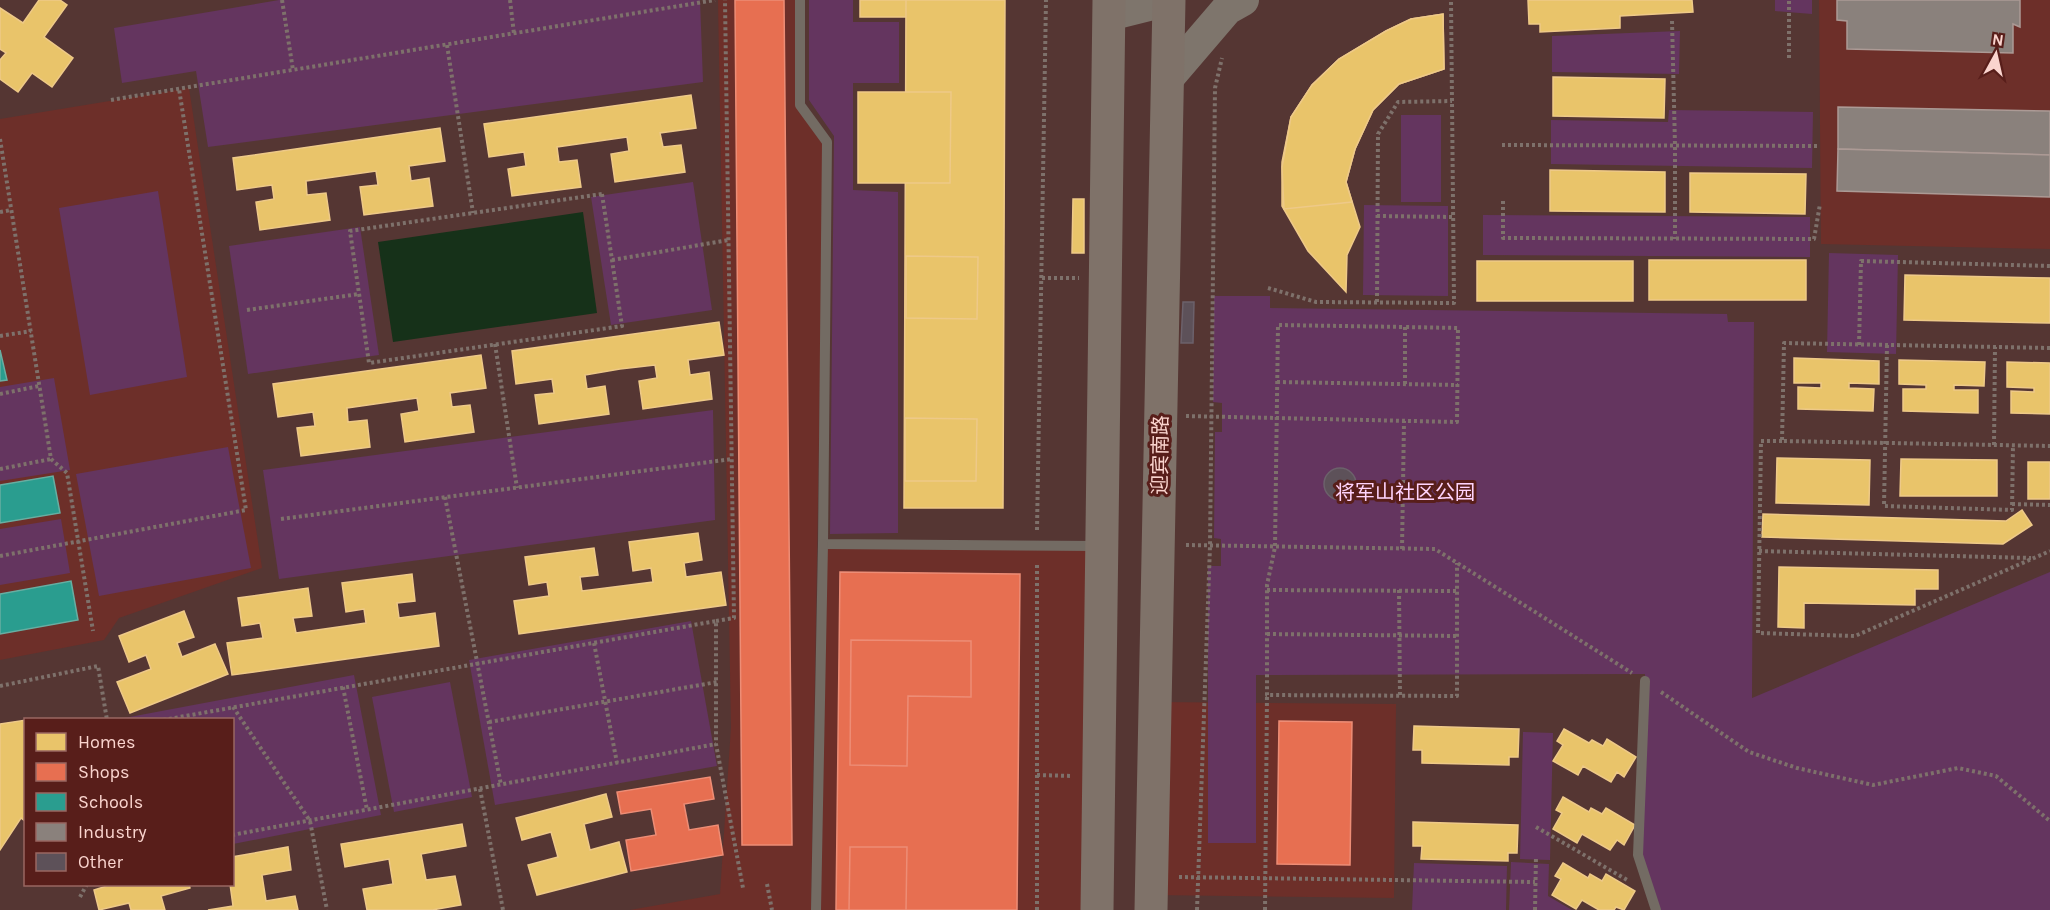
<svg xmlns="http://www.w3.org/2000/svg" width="2050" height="910" viewBox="0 0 2050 910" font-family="Karla,'Noto Sans SC',sans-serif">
	<rect width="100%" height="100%" fill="#553633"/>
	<!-- built -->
	<g fill="#6d2f29">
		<polygon points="718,0 797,0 797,107 824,143 811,910 630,910 720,894 731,727"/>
		<polygon points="1819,0 2050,0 2050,249 1821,244"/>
		<polygon points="189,88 262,568 119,618 104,640 0,660 0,119"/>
		<polygon points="824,545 1098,548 1094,910 818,910"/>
		<polygon points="1156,702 1396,704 1394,898 1152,895"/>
	</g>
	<!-- green -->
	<g fill="#64355f">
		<polygon points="279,0 700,0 703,82 208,147 196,71 122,83 114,28"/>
		<polygon points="809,0 853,0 853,22 899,22 899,83 853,83 853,190 898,192 898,533 830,534 834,136 809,100"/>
		<polygon points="1775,0 1812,0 1812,14 1775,11"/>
		<polygon points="1680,31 1679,74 1552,72 1552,36"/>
		<polygon points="1669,110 1813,112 1812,168 1551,164 1551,120 1668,122"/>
		<rect x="1401" y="115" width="40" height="87"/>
		<polygon points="693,182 712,310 611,325 591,197"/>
		<polygon points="158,191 187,377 90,395 59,208"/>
		<polygon points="1364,205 1448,206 1448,296 1363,295"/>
		<polygon points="1483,215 1810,217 1810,257 1483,255"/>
		<polygon points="360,227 379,355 248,374 229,246"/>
		<polygon points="1829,253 1898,255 1896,354 1827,352"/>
		<polygon points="1214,296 1270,296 1270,308 1727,314 1728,322 1754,322 1752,698 2050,572 2050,910 1656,910 1638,855 1645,674 1256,675 1256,843 1208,843 1208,566 1221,566 1221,539 1214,538 1215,432 1222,432 1222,403 1213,402"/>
		<polygon points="54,378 70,470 0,481 0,387"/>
		<polygon points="713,410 715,520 279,579 263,470"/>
		<polygon points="228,447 251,568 99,596 76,474"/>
		<polygon points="61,519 70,573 0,585 0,529"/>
		<polygon points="691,621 717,766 495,805 469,660"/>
		<polygon points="354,675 381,815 233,844 232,720 119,719"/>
		<polygon points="450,682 472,797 394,812 372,697"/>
		<polygon points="1523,732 1553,733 1550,860 1520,859"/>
		<polygon points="1511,862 1549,864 1548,896 1572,910 1509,910"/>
		<polygon points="1414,863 1507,866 1506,910 1412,910"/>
	</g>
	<!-- water -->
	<polygon fill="#163119" points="583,212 597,313 393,342 378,242"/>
	<!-- homes -->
	<g fill="#e9c46a" stroke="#eec988" stroke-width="1.5">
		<polygon points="39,0 60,0 67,5 44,37 73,58 52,87 32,73 18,92 0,79 0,60 6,53 0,49 0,8 23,23"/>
		<polygon points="860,0 953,0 952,17 860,17"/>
		<polygon points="906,0 1005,0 1003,508 904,508"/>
		<polygon points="1528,0 1692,0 1693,12 1620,16 1620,28 1540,32 1540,24 1529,24"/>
		<polygon points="1443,14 1444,69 1399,84 1373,110 1355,149 1346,182 1360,227 1347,255 1346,292 1308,251 1282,206 1282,162 1291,117 1312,85 1339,59 1386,31 1411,19"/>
		<polygon points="1443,14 1444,69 1399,84 1373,110 1355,149 1346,182 1352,202 1284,209 1282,167 1291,117 1312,85 1339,59 1386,31 1411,19"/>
		<polygon points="1553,77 1665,79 1664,118 1553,116"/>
		<polygon points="858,92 951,92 950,183 858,183"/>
		<polygon points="691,95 696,128 660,133 663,147 681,145 685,172 615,182 611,154 629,151 627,137 557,147 559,162 577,160 581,187 512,196 508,169 526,166 524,152 489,157 484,124"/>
		<polygon points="440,128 445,161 409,166 411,181 429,178 433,206 364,215 360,187 378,185 376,171 306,181 307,195 326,193 330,220 260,230 256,202 274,199 272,185 237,190 233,158"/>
		<polygon points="1550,170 1665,172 1665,212 1550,211"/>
		<polygon points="1690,173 1806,174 1805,214 1690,212"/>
		<polygon points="1073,199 1084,199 1084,253 1072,253"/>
		<polygon points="906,256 978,257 977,319 906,318"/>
		<rect x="1649" y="260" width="157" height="40"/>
		<rect x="1477" y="261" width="156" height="40"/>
		<polygon points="1905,275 2050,278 2050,323 1904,320"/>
		<polygon points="719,322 724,355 688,360 690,375 709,372 712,399 643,409 639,381 657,378 655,365 620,369 585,375 587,389 605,386 609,414 539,424 535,395 554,393 552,379 516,384 512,351"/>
		<polygon points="481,355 486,388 450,393 452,407 470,405 474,432 405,442 401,414 419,411 417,398 347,408 348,422 367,420 370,447 301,456 297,428 315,426 313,412 278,417 273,384"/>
		<polygon points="1794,358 1879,361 1879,384 1849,383 1849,388 1874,389 1873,411 1798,409 1798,387 1821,388 1821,383 1794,383"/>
		<polygon points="1899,360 1985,362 1984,386 1954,385 1954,390 1978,390 1978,413 1903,411 1903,389 1926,389 1926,385 1899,384"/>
		<polygon points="2007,362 2050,363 2050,414 2011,413 2011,391 2034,392 2034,388 2007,387"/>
		<polygon points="905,418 977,419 976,481 905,481"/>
		<polygon points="1777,458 1870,460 1869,505 1776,503"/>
		<polygon points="1901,459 1997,460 1997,496 1900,496"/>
		<rect x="2028" y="462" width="22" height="37"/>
		<polygon points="2022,510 2032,525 2003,544 1762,537 1763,514 2006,521"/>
		<polygon points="698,533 702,560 684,563 686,577 721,572 726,605 519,634 514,601 549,596 547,582 529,585 525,557 594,548 598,575 580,577 582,591 653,582 651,568 633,571 629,542"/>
		<polygon points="1779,567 1938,570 1938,589 1915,589 1915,605 1804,603 1804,628 1778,627"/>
		<polygon points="412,574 415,601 397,603 399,618 435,613 439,646 232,675 227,643 263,638 260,623 242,626 238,598 308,588 312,616 293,618 296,633 366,623 364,609 346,612 342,583"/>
		<polygon points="184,611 194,637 177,643 182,657 215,644 228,674 130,713 117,682 151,669 146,655 129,662 119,636"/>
		<polygon points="26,720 26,822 21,818 0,850 0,724"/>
		<polygon points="1414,726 1519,729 1518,757 1509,757 1509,765 1422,763 1422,750 1413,750"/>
		<polygon points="1564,729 1589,743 1592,740 1603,746 1607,739 1636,757 1624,777 1617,772 1611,782 1583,766 1578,775 1553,761 1563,745 1557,741"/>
		<polygon points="606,794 612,817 584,824 590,850 619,842 627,872 537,895 528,865 558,857 551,832 522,840 516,818"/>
		<polygon points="1563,797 1589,812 1591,808 1602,814 1606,808 1635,825 1624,845 1617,840 1610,850 1582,834 1577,843 1553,829 1562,813 1556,810"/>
		<polygon points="1413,822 1518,825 1517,853 1508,853 1508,861 1421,859 1422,846 1413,846"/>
		<polygon points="462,824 466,846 421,854 426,880 455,876 461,905 432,910 367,910 363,889 393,884 389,859 345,867 341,844"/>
		<polygon points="288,847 291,870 262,875 266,901 295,896 298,910 208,910 233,906 230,884 232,884 232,857"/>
		<polygon points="1563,863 1588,878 1590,874 1602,881 1606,874 1635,891 1624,910 1616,907 1614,910 1599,910 1582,900 1576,909 1552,895 1561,879 1555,876"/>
		<polygon points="113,884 189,884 190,888 161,896 165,910 131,910 129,903 99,910 94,890"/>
	</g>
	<!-- shops -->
	<g fill="#e76f51" stroke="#ed8d76" stroke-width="1.5">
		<polygon points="735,0 784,0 792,845 742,845"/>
		<polygon points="840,572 1020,574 1017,910 836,910"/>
		<polygon points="851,640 971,641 971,697 908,696 907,766 850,765"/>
		<polygon points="1279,721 1352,722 1350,865 1277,864"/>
		<polygon points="710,777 714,799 684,804 689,830 718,825 723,855 631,871 626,840 656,835 651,809 621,814 617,792"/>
		<polygon points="850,847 907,847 906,910 849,910"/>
	</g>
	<!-- schools -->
	<g fill="#2a9d8f" stroke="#68aea2" stroke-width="1.5">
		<polygon points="0,350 7,380 0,381"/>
		<polygon points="53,476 60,513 0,523 0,485"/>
		<polygon points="71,581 78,620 0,634 0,594"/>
	</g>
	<!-- industry -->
	<g fill="#8a817c" stroke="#ac9a95" stroke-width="1.5">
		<polygon points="1837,0 2020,0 2020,27 2013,24 2013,53 1847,49 1847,21 1837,20"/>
		<polygon points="1838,107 2050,111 2050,155 1838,149"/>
		<polygon points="1838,149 2050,155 2050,197 1837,191"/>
	</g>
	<!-- building -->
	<g fill="#5d5159" stroke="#6c616b" stroke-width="1.5">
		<polygon points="1183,302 1194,302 1193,343 1181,343"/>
		<circle cx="1340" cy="484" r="16"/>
	</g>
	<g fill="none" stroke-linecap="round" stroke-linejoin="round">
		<!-- path -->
		<g stroke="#7e716b" stroke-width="4" stroke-dasharray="3 3" stroke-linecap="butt">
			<polyline points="282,0 293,70"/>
			<polyline points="510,0 514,34"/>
			<polyline points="1672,21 1675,145 1675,239"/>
			<polyline points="447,45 473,213"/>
			<polyline points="1789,58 1789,0"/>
			<polyline points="111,100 715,0"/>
			<polyline points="0,139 51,459 67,473 93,631"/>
			<polyline points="1502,145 1820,146"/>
			<polygon points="602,194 622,326 369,363 350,231"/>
			<polyline points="1503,201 1503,238 1814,239 1820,204"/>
			<polyline points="0,212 11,210"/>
			<polyline points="1377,216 1453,217"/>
			<polyline points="612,260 729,240"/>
			<polyline points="1042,278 1079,278"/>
			<polyline points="1268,288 1316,302 1454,303 1451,0"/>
			<polyline points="1377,302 1378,134 1398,102 1452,101"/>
			<polyline points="247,310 359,294"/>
			<polyline points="0,336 31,331"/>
			<polyline points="495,344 517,488"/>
			<polyline points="1859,345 1861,261 2050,266"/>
			<polyline points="1887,345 1884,506 2012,510 2013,445"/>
			<polyline points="2050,348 1784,343 1782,441 2050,446"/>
			<polyline points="1277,382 1458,385"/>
			<polyline points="1405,384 1405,327 1278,325 1275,547 1267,585 1267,695 1457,696 1457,563"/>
			<polyline points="0,394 39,386"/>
			<polyline points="1186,416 1457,422 1458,328 1405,327"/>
			<polyline points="1782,441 1761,441 1758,633 1855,636 2050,551"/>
			<polyline points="1994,445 1995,347"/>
			<polyline points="0,469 51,459"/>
			<polyline points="445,497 501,785"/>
			<polyline points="2012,504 2050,505"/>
			<polyline points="281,519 732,459"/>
			<polyline points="1037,530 1046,0"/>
			<polyline points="1186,545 1435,549 1632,673"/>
			<polyline points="1402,549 1404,421"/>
			<polyline points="1759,551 2031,558"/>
			<polyline points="0,556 246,510 179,89"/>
			<polyline points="1267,590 1457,591"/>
			<polyline points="1399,590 1400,696"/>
			<polyline points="716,621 734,618 725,0"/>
			<polyline points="1267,634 1457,636"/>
			<polyline points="594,643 617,763"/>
			<polyline points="0,686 98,666 107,720"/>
			<polyline points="343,687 367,810"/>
			<polyline points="1661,692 1749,752 1797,768 1873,785 1958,768 1996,776 2050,821"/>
			<polyline points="233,707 310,821 327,910"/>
			<polyline points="163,720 716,621 716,744 743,888"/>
			<polyline points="489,722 717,682"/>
			<polyline points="1037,775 1072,776"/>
			<polyline points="480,789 503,910"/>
			<polyline points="1536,827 1629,881"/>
			<polyline points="232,835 716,744"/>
			<polyline points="1179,877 1535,882"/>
			<polyline points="767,884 772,910"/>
			<polyline points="80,897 87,884"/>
			<polyline points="1037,910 1037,562"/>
			<polyline points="1197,910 1210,546 1215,88 1222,58"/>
			<polyline points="1265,910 1267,695"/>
			<polyline points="1535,910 1536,856"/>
		</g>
		<!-- service -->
		<g stroke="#736b63" stroke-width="10">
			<polyline points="800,0 800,105 827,142 823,544 1099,546"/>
			<polyline points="1645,681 1638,855 1656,910"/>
			<polyline points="816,910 823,544"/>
		</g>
		<!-- secondary -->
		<g stroke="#7e756c" stroke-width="32">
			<polyline points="1109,15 1169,0"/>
			<polyline points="1168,78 1227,9 1243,0"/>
		</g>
		<!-- primary -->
		<g stroke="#7f7269" stroke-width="33">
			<polyline points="1097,910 1109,0"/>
			<polyline points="1151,910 1169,0"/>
		</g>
	</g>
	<g text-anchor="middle" stroke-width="6" stroke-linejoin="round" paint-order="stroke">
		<!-- street labels -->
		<g font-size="20" fill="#fad4ce" stroke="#581e1a">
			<text transform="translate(1160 455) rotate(-89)" y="7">迎宾南路</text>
		</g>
		<!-- park labels -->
		<g font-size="20" fill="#fed3fc" stroke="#581e1a">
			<text x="1405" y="499">将军山社区公园</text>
		</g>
	</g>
	<!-- legend -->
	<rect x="24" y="718" width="210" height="168" fill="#581e1a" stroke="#996762" stroke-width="1.5"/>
	<rect x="36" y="733" width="30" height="18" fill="#e9c46a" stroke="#996762" stroke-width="1.5"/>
	<text x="78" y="748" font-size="18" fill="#fad4ce">Homes</text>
	<rect x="36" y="763" width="30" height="18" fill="#e76f51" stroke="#996762" stroke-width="1.5"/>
	<text x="78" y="778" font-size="18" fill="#fad4ce">Shops</text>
	<rect x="36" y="793" width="30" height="18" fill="#2a9d8f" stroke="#996762" stroke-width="1.5"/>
	<text x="78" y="808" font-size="18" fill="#fad4ce">Schools</text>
	<rect x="36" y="823" width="30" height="18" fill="#8a817c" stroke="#996762" stroke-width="1.5"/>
	<text x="78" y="838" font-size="18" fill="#fad4ce">Industry</text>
	<rect x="36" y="853" width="30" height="18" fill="#5d5159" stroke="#996762" stroke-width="1.5"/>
	<text x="78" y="868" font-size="18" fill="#fad4ce">Other</text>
	<!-- north arrow -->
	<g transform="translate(1996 54) rotate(8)" stroke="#581e1a" stroke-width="4.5" paint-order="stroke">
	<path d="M0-4.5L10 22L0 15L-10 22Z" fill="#fad4ce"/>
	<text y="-9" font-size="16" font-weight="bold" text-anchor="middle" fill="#fad4ce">N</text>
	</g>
</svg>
